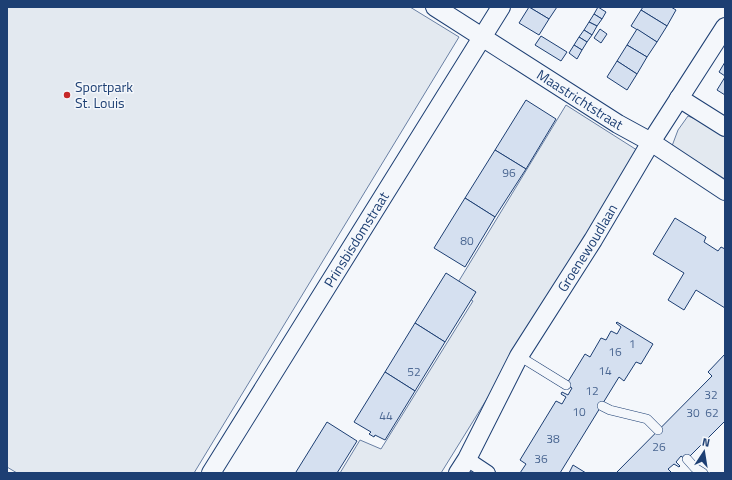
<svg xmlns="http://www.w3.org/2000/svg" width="732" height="480" viewBox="0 0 732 480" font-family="'Titillium Web',sans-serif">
	<rect width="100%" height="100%" fill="#f4f7fb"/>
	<!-- green -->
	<g fill="#e3e9f0" stroke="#687fa3">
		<polygon points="7,7 410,7 459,37 194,473 17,473 7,467"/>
		<polygon points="566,105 640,152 441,473 340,473 360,440 381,449 473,301 454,289"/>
		<polygon points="688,116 698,120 725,136 725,179 672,146 678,130"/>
	</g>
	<!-- building -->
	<g fill="#d5e0f0" stroke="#1d3f73">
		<polygon points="529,7 557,7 549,19"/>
		<polygon points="529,7 549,19 539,35 519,23"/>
		<polygon points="598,7 606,12 602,19 594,14"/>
		<polygon points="643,7 671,7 676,10 667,26 641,10"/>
		<polygon points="641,10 667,26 657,42 631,26"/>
		<polygon points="594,14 602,19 597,26 589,22"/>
		<polygon points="589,22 597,26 592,35 584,30"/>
		<polygon points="600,29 607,34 601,43 594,38"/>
		<polygon points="637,29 657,42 647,57 627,45"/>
		<polygon points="584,30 592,35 587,42 579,37"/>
		<polygon points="541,36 567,52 561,61 535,45"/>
		<polygon points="579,37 587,42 582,50 574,45"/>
		<polygon points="574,45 582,50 577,59 569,53"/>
		<polygon points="627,45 647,57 637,74 617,61"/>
		<polygon points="617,61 637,74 627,90 607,77"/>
		<polygon points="725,62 725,76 719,72"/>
		<polygon points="725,77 725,95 717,90"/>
		<polygon points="526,100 556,119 526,169 495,150"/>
		<polygon points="495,150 526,169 495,217 465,198"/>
		<polygon points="465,198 495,217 465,267 434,248"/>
		<polygon points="675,218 706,237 704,242 718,251 721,247 725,249 725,308 696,290 684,310 668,300 684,273 653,254"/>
		<polygon points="446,273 476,292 445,342 415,323"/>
		<polygon points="617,322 653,344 641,364 636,362 624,381 619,377 560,473 520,473 526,464 520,460 556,401 562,404 566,397 561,394 562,392 568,395 572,388 566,385 585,354 590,357 601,338 606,340 611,331 617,334 621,327 616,323"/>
		<polygon points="415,323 445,342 415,391 385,372"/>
		<polygon points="725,354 725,421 686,460 681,456 676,462 680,466 679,467 674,464 668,469 672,473 616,473 712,376 708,372"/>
		<polygon points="385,372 415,391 385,440 375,435 374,437 369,434 371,432 354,422"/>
		<polygon points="327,422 357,441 337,473 297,473 296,472"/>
		<polygon points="573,465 586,473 569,473"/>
	</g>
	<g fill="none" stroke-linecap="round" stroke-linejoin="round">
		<defs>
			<g id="service">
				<polyline points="519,356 566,385"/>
				<polyline points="602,406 610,410 647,419 658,430"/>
				<polyline points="687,459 695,468 703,473"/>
			</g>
			<polyline id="pedestrian" points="467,459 488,473"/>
			<g id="minor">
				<path id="s1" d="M435,7L618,124L651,142L725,191"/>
				<polyline points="679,98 725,127"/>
				<path id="s2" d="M211,473L501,7"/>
				<path id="s3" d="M458,473L467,459L519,356L593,240L651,142L725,27"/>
			</g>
		</defs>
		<!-- service casing -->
		<use href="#service" stroke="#1d3f73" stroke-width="10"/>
		<!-- pedestrian casing -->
		<use href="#pedestrian" stroke="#1d3f73" stroke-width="16"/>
		<!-- minor casing -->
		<use href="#minor" stroke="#1d3f73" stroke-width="20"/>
		<!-- service -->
		<use href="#service" stroke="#f4f7fb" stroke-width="9"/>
		<!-- pedestrian -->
		<use href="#pedestrian" stroke="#f4f7fb" stroke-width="14"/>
		<!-- minor -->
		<use href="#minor" stroke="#f4f7fb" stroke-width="18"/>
	</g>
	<!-- markers -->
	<circle fill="#c62828" stroke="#f4f7fb" stroke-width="1.5" cx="67" cy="95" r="4"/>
	<g text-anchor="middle" stroke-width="3" stroke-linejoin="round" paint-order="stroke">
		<!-- number labels -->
		<g font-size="12" fill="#4b6792">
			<text x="509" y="177">96</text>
			<text x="467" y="245">80</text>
			<text x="632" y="348">1</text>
			<text x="615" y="356">16</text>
			<text x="605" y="375">14</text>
			<text x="414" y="376">52</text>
			<text x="592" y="395">12</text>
			<text x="711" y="399">32</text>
			<text x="579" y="416">10</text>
			<text x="693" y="417">30</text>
			<text x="712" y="417">62</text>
			<text x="386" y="420">44</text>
			<text x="553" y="443">38</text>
			<text x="659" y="451">26</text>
			<text x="541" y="463">36</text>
		</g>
		<!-- poi labels -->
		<g font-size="14" fill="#1d3f73" stroke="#f4f7fb" text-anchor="start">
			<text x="75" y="92">Sportpark<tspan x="75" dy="16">St. Louis</tspan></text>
		</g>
		<!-- street labels -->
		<g font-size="14" fill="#1d3f73" stroke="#f4f7fb">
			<text dy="5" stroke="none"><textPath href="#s1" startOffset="172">Maastrichtstraat</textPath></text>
			<text dy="5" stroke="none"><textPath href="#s2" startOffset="275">Prinsbisdomstraat</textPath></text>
			<text dy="5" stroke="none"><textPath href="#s3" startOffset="260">Groenewoudlaan</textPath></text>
		</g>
	</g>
	<!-- border -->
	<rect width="732" height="480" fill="none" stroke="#1d3f73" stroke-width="16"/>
	<!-- north arrow -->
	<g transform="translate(704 452) rotate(12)" stroke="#f4f7fb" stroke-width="3" paint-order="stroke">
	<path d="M0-3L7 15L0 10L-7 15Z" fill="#1d3f73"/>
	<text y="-6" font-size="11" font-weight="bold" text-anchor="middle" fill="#1d3f73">N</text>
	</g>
</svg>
